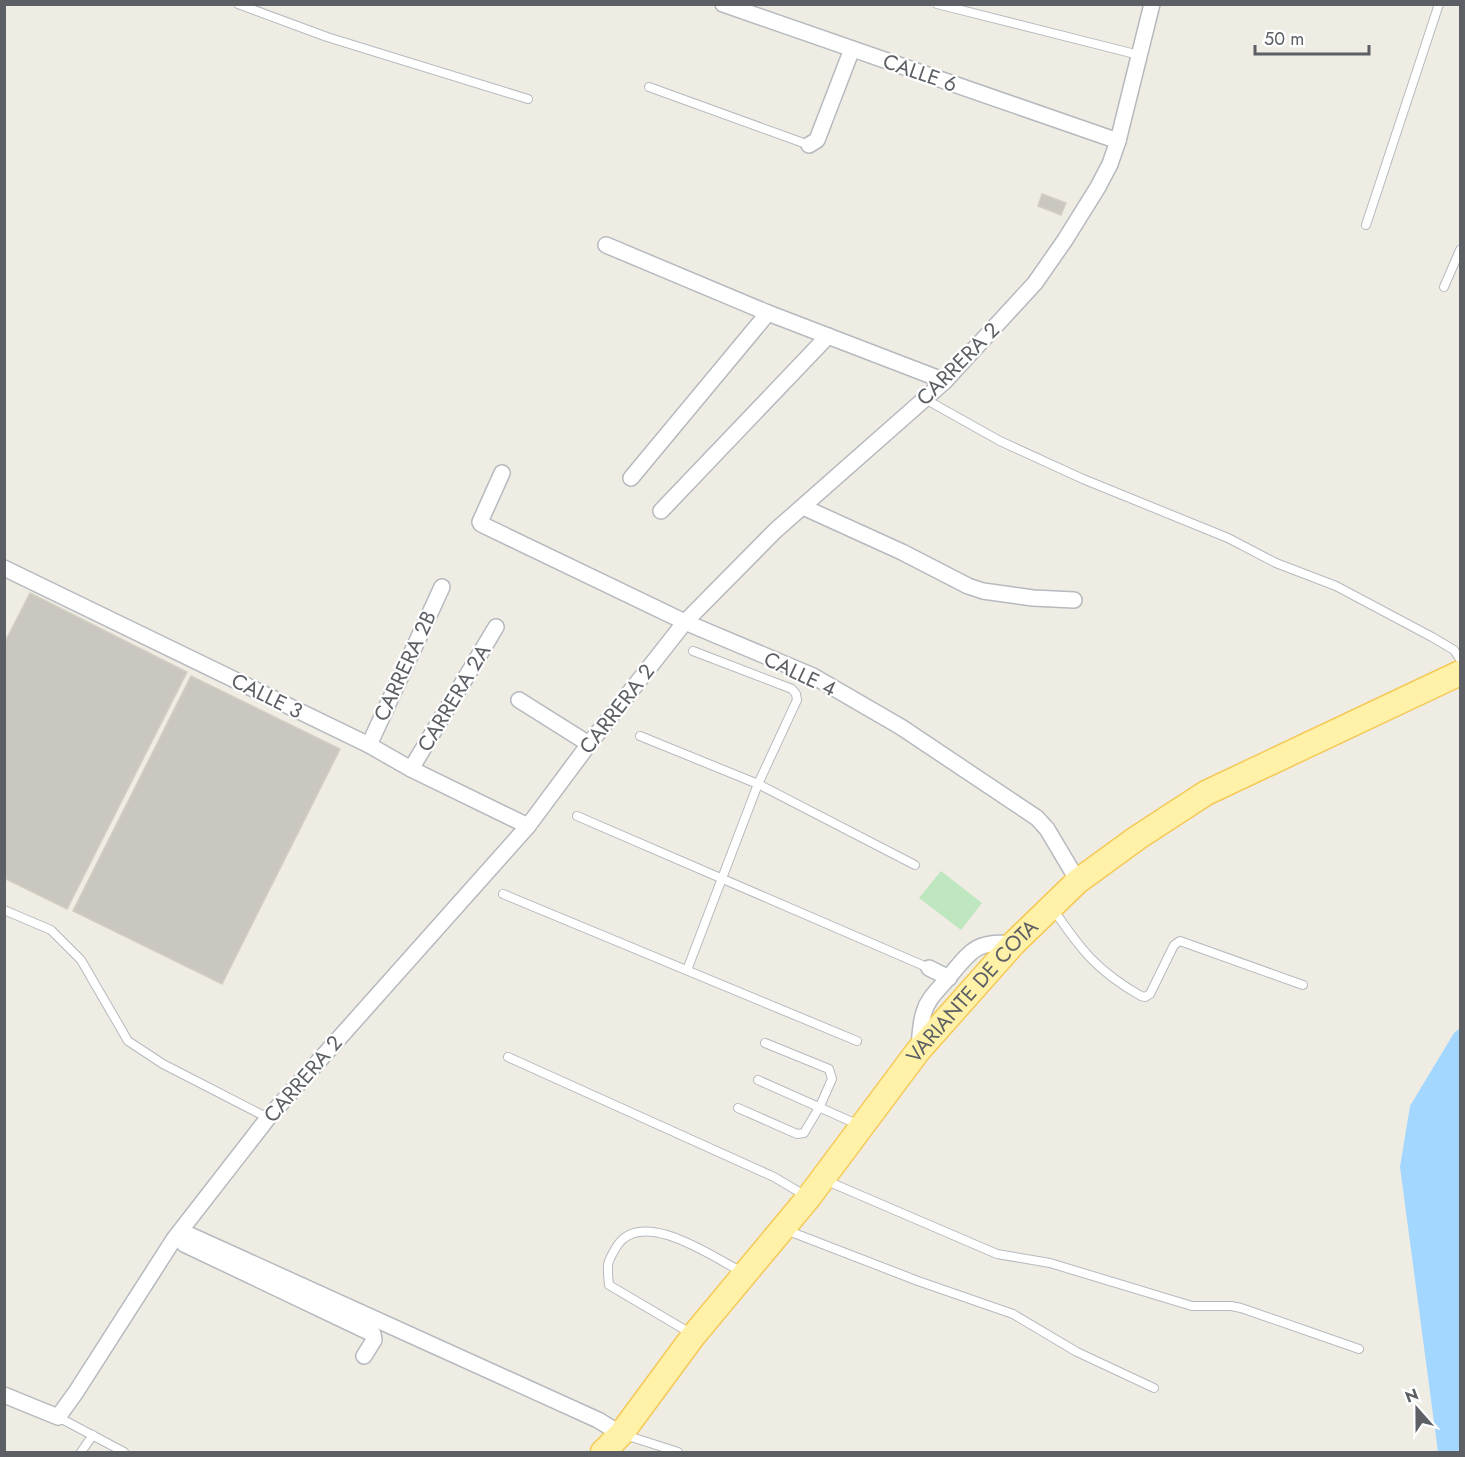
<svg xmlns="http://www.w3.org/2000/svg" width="1465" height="1457" viewBox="0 0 1465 1457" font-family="Jost,sans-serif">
	<rect width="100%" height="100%" fill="#efece4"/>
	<!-- park -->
	<polygon fill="#bfe7bf" points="941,871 982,903 961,930 919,898"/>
	<!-- water -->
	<polygon fill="#a3d7ff" points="1460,1028 1460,1452 1438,1452 1400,1167 1410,1106 1454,1033"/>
	<!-- building -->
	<g fill="#cac7c1" stroke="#d4cec2" stroke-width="1.5">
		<polygon points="1042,194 1066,203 1061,215 1038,206"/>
		<polygon points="30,593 187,672 67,909 4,878 4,644"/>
		<polygon points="191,676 340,749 222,984 73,911"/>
	</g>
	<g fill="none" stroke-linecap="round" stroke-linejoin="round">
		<defs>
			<g id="service">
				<polyline points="238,4 327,37 528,99"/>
				<polyline points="937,4 1139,55"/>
				<polyline points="649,87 809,145"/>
				<polyline points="1366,225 1439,4"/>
				<polyline points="1444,287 1460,250"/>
				<polyline points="925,399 1000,441 1083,479 1228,538 1276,563 1336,586 1432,637 1454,650 1460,659"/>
				<polyline points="640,736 758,784 915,865"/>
				<polyline points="577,816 929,968"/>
				<polyline points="503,894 857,1041"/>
				<path d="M1053,909C1081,950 1097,971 1141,996L1145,997L1150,994L1174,945L1180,941L1303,985"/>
				<polyline points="4,910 51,930 81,960 128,1041 163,1064 268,1118"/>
				<polyline points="687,970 758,784 797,700 796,694 792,689 693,651"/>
				<polyline points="508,1057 774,1177 806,1196"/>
				<polyline points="758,1080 859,1125"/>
				<polyline points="738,1108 797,1134 804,1133 820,1106 832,1079 829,1069 765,1043"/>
				<polyline points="827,1181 997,1254 1050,1263 1192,1306 1231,1306 1241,1308 1359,1349"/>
				<polyline points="786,1230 918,1281 1013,1314 1077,1352 1154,1388"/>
				<path d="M692,1334L609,1285C607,1264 606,1264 617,1246C642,1207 713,1257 742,1272"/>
				<polyline points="58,1417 124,1452"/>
				<polyline points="625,1435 678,1452"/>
				<polyline points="81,1452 93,1435"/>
			</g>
			<g id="minor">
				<polyline points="723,4 1118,141"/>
				<polyline points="809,145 817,140 852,49"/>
				<polyline points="606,245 768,313 945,381"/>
				<polyline points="502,473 480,522 481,524 685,622 813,676 901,727 1037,818 1047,829 1078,881"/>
				<polyline points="631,478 768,313"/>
				<polyline points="803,507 902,552 968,586 983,591 1033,598 1074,600"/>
				<polyline points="661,511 828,336"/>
				<polyline points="4,568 369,745 411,769 528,826"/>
				<polyline points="519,700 589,744"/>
				<polyline points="369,745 442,587"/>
				<polyline points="411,769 496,627"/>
				<polyline points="929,968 949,978"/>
				<path d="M919,1049C920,1037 920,1024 924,1012C928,998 939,989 948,978C970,952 975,940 1013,944"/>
				<polyline points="181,1231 598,1420 621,1434"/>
				<polyline points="184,1244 373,1334 374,1340 364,1356"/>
				<polyline points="4,1395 58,1417 76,1392 174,1239 268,1118 528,826 589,744 685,622 776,530 945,381 1035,283 1065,240 1098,187 1110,164 1118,141 1152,4"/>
			</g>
			<g id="primary">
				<path id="s1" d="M603,1452L621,1434L694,1335L809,1197L918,1051L1013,944L1078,881L1137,838L1206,793L1460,673"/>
			</g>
		</defs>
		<!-- service casing -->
		<use href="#service" stroke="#b6b9be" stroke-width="10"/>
		<!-- minor casing -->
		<use href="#minor" stroke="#b6b9be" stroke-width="18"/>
		<!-- primary casing -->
		<use href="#primary" stroke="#f5c956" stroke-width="27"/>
		<!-- service -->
		<use href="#service" stroke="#fff" stroke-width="8"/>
		<!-- minor -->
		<use href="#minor" stroke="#fff" stroke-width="15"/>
		<!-- primary -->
		<use href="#primary" stroke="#fff1a8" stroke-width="24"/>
	</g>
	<g text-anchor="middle" stroke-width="4.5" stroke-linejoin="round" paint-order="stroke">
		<!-- street labels -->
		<g font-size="21" fill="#5c6065" stroke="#fff">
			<text transform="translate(920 73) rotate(19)" y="7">CALLE 6</text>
			<text transform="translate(958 364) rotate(-45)" y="7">CARRERA 2</text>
			<text transform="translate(405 666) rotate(-65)" y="7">CARRERA 2B</text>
			<text transform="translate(800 674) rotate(25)" y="7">CALLE 4</text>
			<text transform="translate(267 696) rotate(26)" y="7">CALLE 3</text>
			<text transform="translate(454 698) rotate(-59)" y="7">CARRERA 2A</text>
			<text transform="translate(617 709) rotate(-52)" y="7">CARRERA 2</text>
			<text dy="7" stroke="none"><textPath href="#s1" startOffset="591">VARIANTE DE COTA</textPath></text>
			<text transform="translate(303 1079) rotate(-49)" y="7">CARRERA 2</text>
		</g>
	</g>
	<!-- border -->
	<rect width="1465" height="1457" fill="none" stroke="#5c6065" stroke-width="12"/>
	<!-- north arrow -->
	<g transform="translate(1417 1409) rotate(339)" stroke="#ffffff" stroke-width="4.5" paint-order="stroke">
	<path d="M0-4.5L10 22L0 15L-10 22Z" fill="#5c6065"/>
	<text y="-9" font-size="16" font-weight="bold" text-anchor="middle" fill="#5c6065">N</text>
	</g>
	<!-- scale -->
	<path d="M1255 45v9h114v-9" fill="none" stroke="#5c6065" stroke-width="3"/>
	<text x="1264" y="45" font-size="18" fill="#5c6065" stroke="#ffffff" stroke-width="4.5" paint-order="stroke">50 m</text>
</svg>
